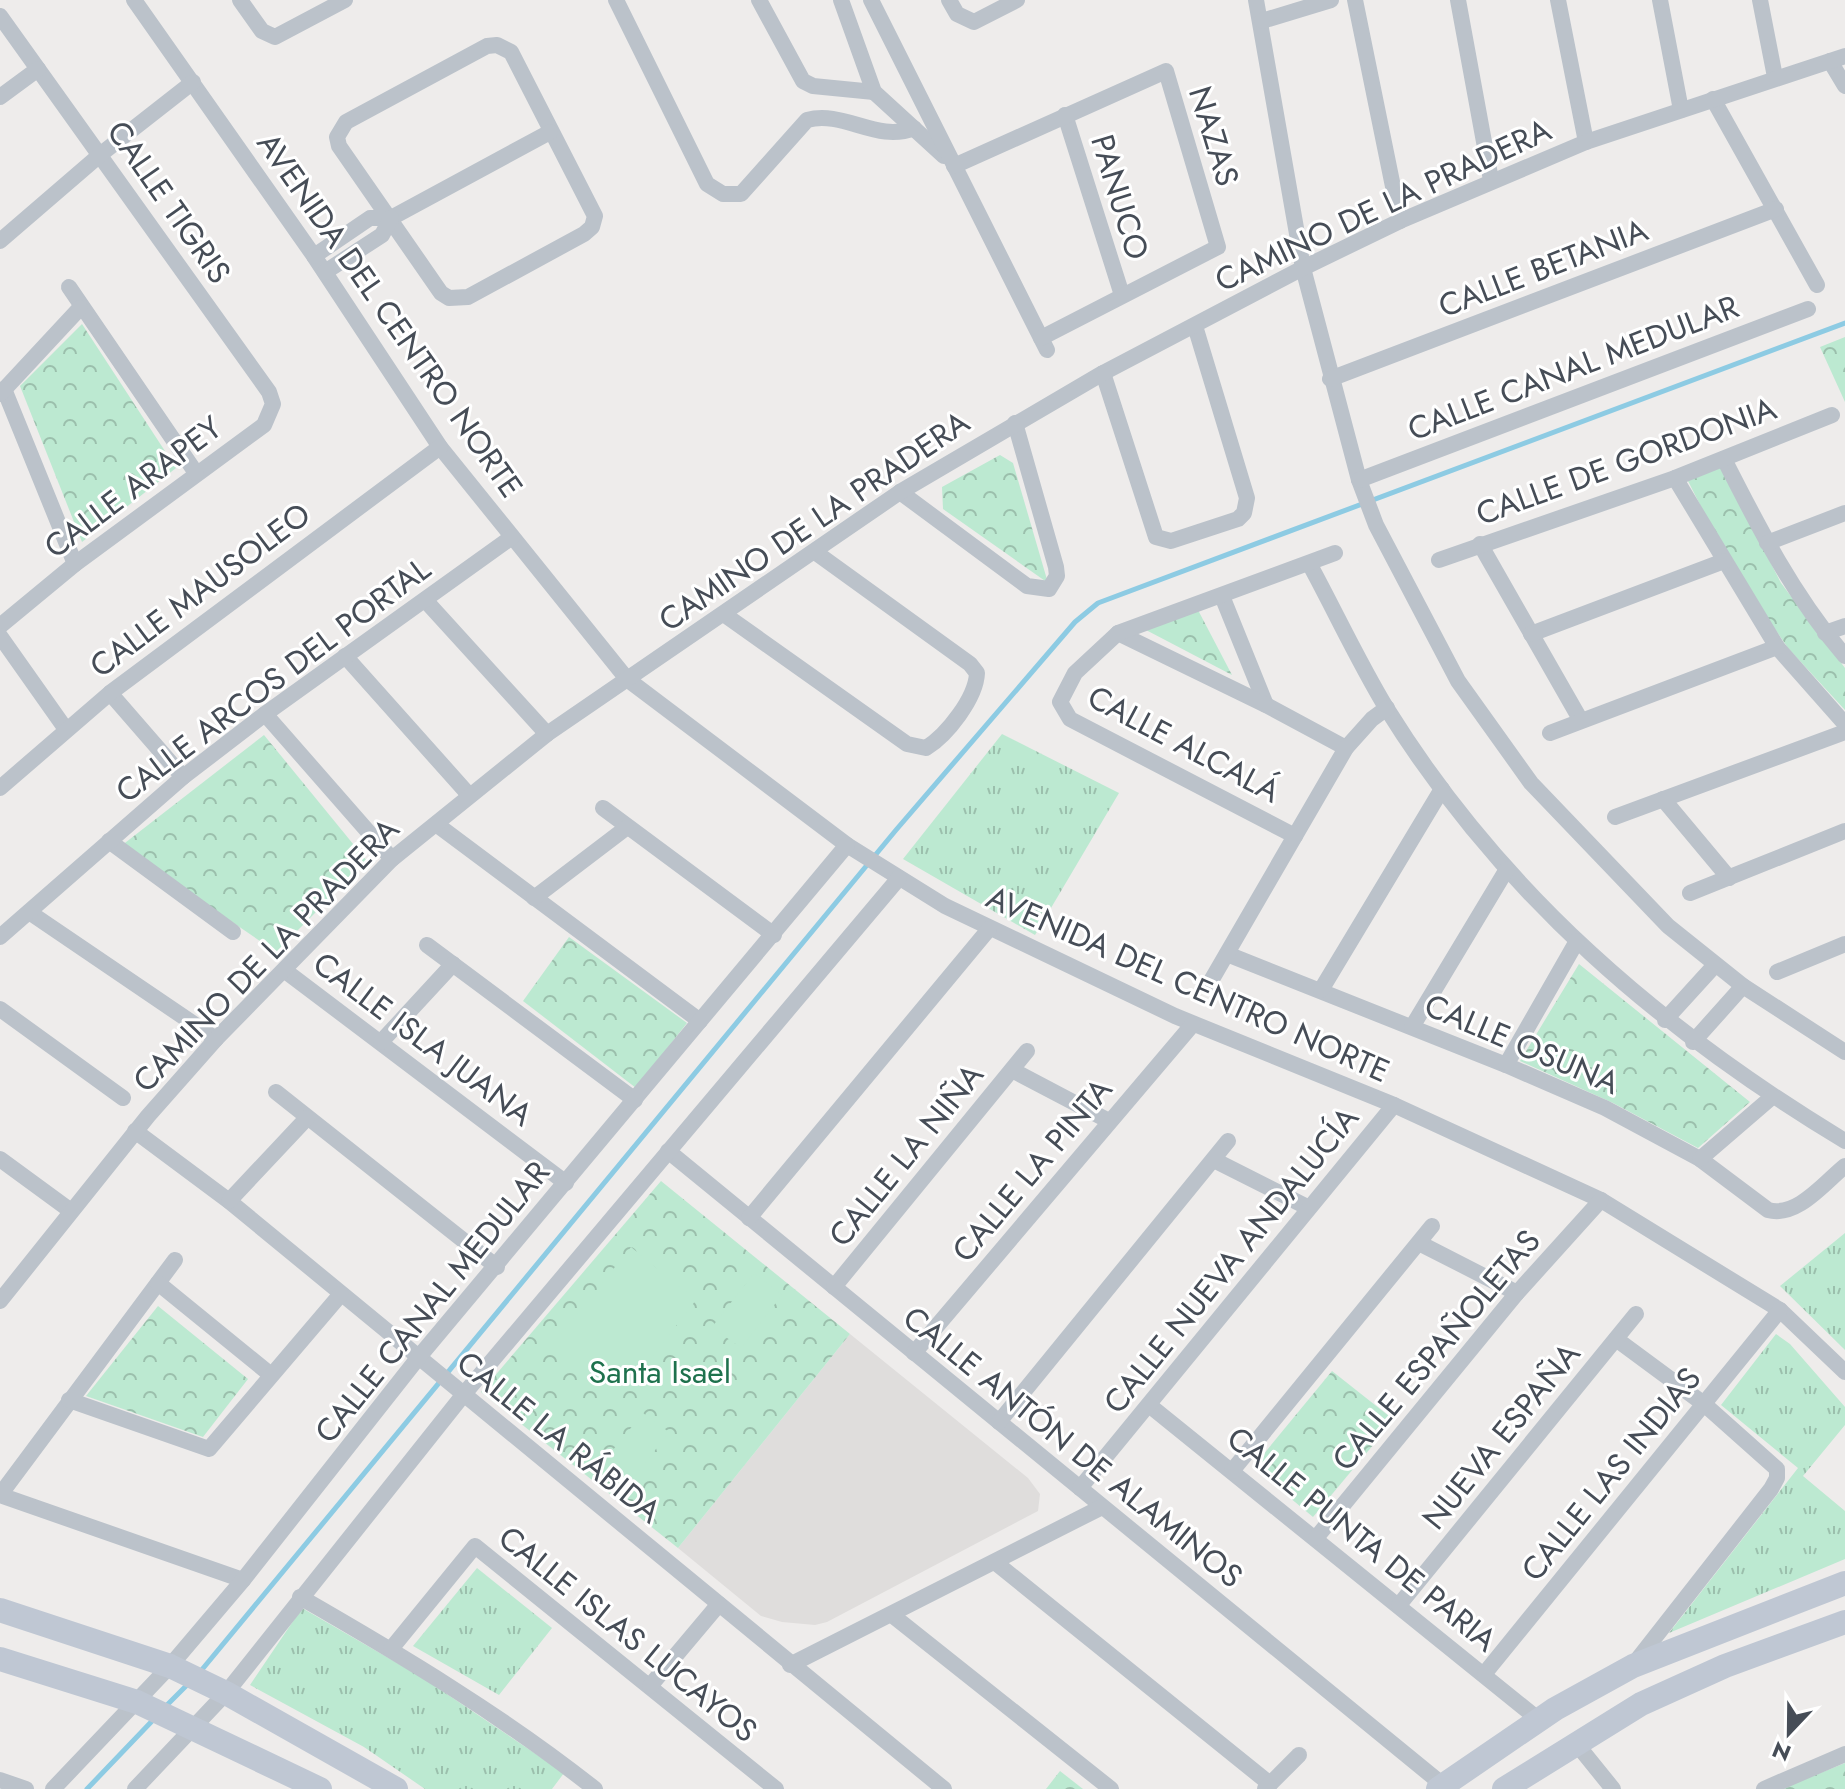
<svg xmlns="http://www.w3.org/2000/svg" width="1845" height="1789" viewBox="0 0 1845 1789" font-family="Jost,sans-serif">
	<defs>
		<pattern id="grass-tufts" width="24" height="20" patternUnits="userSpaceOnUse" patternTransform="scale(2)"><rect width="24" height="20" fill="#bce9d1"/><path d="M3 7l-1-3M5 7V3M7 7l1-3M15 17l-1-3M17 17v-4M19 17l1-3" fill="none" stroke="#9bbfac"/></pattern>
		<pattern id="park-crowns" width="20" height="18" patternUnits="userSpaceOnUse" patternTransform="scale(2)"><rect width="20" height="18" fill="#bce9d1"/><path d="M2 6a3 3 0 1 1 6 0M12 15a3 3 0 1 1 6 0" fill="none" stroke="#9bbfac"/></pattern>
	</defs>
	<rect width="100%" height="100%" fill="#eeeceb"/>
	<!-- education -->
	<polygon fill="#dfdddc" points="850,1334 1028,1478 1040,1494 1038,1511 827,1622 815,1625 782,1622 761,1616 678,1548"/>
	<!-- grass -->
	<g fill="url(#grass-tufts)">
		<polygon points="1002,734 1119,793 1035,935 903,859"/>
		<polygon points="1845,1233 1845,1350 1780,1286"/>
		<polygon points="1776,1334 1790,1344 1845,1407 1845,1425 1803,1476 1845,1511 1845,1559 1669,1633 1798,1468 1721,1405"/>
		<polygon points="477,1568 552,1628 499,1695 413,1646"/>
		<polygon points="302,1608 423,1678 564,1773 552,1789 425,1789 364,1747 250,1685"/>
	</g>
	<!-- park -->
	<g fill="url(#park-crowns)">
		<polygon points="82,324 176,468 82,542 20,386"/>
		<polygon points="1845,337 1845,402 1820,347"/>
		<polygon points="1000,455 1013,463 1048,583 943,509 942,487"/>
		<polygon points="1720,465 1781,583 1845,668 1845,710 1788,648 1729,562 1686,477"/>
		<polygon points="1198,610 1232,675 1146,630"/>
		<polygon points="264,735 367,861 276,952 121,846"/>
		<polygon points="569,937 687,1023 636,1088 523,1001"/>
		<polygon points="1579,964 1750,1102 1698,1148 1613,1103 1520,1061"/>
		<polygon points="661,1181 850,1334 678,1548 481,1392"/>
		<polygon points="158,1306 248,1379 203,1437 86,1396"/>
		<polygon points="1332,1371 1394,1420 1313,1517 1253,1467"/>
		<polygon points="1845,1763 1845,1789 1781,1789"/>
		<polygon points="1060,1771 1083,1789 1046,1789"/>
	</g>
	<!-- pitch -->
	<g fill="#bce9d1">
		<polygon points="631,1247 696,1300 614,1407 549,1349"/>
		<polygon points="754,1273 782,1295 741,1348 712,1327"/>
		<polygon points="643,1413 669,1432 626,1488 599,1467"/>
	</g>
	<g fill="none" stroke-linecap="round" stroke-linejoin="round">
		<!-- stream -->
		<g stroke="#8dcbe3" stroke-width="5">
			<polyline points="200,1672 896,830 1075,622 1098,603 1845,323"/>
			<polyline points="166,1706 190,1682"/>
			<polyline points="87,1789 154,1719"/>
		</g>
		<!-- street -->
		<g stroke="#bbc2ca" stroke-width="16">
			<polyline points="134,0 314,256 440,447 627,679 847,845 945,906 1175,1016 1394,1105 1601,1200 1780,1310 1845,1372"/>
			<polyline points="240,0 262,31 275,37 345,0"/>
			<path d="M616,0L707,184L723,194H741L807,120C844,110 877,143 914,128"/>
			<polyline points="759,0 803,81 813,86 874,92"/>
			<polyline points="841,0 874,92 944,156"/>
			<polyline points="871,0 1047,350"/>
			<polyline points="949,0 957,14 974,22 1017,0"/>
			<polyline points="1256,0 1303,268 1359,480 1376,525 1458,681 1531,783 1668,926 1743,986 1845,1052"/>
			<polyline points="1355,0 1400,221"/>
			<polyline points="1458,0 1491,180"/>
			<polyline points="1558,0 1586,142"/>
			<polyline points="1660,0 1681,110"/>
			<polyline points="1760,0 1775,77"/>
			<polyline points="0,16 269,392 273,404 264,425 75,564 0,626"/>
			<polyline points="1262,21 1331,0"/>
			<polygon points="497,45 511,52 595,216 592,227 584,234 468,297 449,298 441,293 339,146 337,137 346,122 487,46"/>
			<polyline points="1830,61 1845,86"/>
			<polyline points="0,97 38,69"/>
			<polyline points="1713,99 1817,285"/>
			<polyline points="1065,115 1122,295"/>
			<polyline points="954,166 1166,71 1218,247 1041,338"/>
			<polyline points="0,241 101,154 193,82"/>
			<polyline points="314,256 370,218 391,218 550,132"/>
			<polyline points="325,272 382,235 391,218"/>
			<polyline points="69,287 196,473"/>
			<polyline points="1103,373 1156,537 1171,541 1238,519 1244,513 1247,498 1195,326"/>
			<polyline points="1330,379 1776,209"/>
			<polyline points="4,389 75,564"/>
			<polyline points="0,394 80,308"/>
			<path d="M1724,459C1759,528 1794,597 1845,656"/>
			<polyline points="1675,478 1777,647 1845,724"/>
			<polyline points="1359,480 1808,309"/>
			<polyline points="900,492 1027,586 1049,589 1057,576 1056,567 1015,423"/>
			<polyline points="1767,543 1845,513"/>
			<polyline points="1480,544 1580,719"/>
			<polyline points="1439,560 1675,478 1832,415"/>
			<path d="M1310,565C1336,613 1359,663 1387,709C1502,894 1661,1030 1845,1141"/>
			<polyline points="1222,596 1266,705"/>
			<polyline points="425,600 547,734"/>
			<path d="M725,615L907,744L926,748C947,735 976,698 977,673L970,664L815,552"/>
			<polyline points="1118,633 1266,705 1346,748"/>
			<polyline points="1825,633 1845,626"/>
			<polyline points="1531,634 1724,561"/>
			<polyline points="0,636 65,728"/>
			<polyline points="345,656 469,795"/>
			<polyline points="110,693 183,777"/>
			<polyline points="265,714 392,859"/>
			<polyline points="1550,733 1777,647"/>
			<polyline points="0,788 110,693 440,447"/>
			<polyline points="1663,799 1729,878"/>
			<polyline points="603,808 774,935"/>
			<polyline points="1615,817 1845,732"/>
			<polyline points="436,824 700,1021"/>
			<polyline points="1295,836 1070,719 1060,702 1075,673 1118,633 1335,553"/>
			<polyline points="109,841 233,932"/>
			<polyline points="1690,893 1845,831"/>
			<polyline points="534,898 626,828"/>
			<polyline points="29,912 216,1039"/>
			<polyline points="0,937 183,777 265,714 512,537"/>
			<polyline points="427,945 635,1100"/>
			<path d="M1227,954L1506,1065L1605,1108L1700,1159L1768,1210C1797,1218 1824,1183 1845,1166"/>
			<polyline points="284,970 566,1183"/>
			<polyline points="1777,972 1845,944"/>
			<polyline points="1208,986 1346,748 1372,719 1387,708"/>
			<polyline points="1321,990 1442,789"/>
			<polyline points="0,1009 123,1098"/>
			<polyline points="1665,1020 1715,965"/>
			<polyline points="1412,1027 1507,869"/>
			<polyline points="381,1042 453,964"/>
			<polyline points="1693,1042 1743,986"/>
			<polyline points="1506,1065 1577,941"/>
			<polyline points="1012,1070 1109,1121"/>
			<polyline points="276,1092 497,1267"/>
			<polyline points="135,1131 229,1201 944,1789"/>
			<polyline points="668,1151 1443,1785"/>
			<polyline points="0,1159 71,1211"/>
			<polyline points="1700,1159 1772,1097"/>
			<polyline points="1214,1160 1309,1208"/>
			<polyline points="229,1201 307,1118"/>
			<polyline points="749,1218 989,929"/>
			<polyline points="1419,1243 1517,1293"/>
			<polyline points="175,1260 0,1495 243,1580"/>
			<polyline points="158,1283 271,1375"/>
			<polyline points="834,1287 1027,1051"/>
			<polyline points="0,1301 148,1116 216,1039 392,859 547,734 900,492 1103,373 1303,268 1400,221 1586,142 1845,56"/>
			<polyline points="1616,1339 1704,1404 1777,1469 1777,1478 1771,1489 1634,1664"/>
			<polyline points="914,1353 1193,1024"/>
			<polyline points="69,1400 209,1449 341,1294"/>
			<polyline points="1149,1405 1539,1720"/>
			<polyline points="999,1422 1228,1141"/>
			<polyline points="1232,1471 1432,1226"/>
			<polyline points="1080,1488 1394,1105"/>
			<polyline points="1316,1538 1517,1293 1601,1200"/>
			<polyline points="996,1563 1270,1784"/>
			<path d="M300,1597C401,1655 503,1716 595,1789"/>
			<polyline points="1399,1605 1636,1314"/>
			<polyline points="892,1615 1111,1789"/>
			<polyline points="391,1649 475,1546 776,1789"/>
			<polyline points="790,1665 1102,1507"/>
			<polyline points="1485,1673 1780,1310"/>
			<polyline points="650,1686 719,1604"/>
			<polyline points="1575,1742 1613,1789"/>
			<polyline points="0,1780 26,1789"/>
			<polyline points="53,1789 170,1666 243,1580 418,1358 847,845"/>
			<polyline points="135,1789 226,1693 464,1394 899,878"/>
			<polyline points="1265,1789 1299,1755"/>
			<polyline points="1764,1789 1845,1754"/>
		</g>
		<!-- secondary -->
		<g stroke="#bfc7d3" stroke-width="24">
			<polyline points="0,1610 170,1666 226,1693 396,1789"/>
			<polyline points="0,1659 137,1702 320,1789"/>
			<polyline points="1438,1789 1555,1709 1633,1666 1845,1583"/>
			<polyline points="1504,1789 1641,1704 1725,1666 1845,1622"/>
		</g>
	</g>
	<g text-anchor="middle" stroke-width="6" stroke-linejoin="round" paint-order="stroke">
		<!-- street labels -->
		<g font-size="32" fill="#464d57" stroke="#fff">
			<text transform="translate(1214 136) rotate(73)" y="11">NAZAS</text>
			<text transform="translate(1120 197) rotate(73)" y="11">PANUCO</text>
			<text transform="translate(169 202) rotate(55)" y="11">CALLE TIGRIS</text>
			<text transform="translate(1383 205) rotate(-25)" y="11">CAMINO DE LA PRADERA</text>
			<text transform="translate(1543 268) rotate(-21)" y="11">CALLE BETANIA</text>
			<text transform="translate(390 315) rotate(55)" y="11">AVENIDA DEL CENTRO NORTE</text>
			<text transform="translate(1573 368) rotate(-21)" y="11">CALLE CANAL MEDULAR</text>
			<text transform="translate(1626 461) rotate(-20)" y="11">CALLE DE GORDONIA</text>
			<text transform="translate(133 487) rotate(-37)" y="11">CALLE ARAPEY</text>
			<text transform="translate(814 521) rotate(-34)" y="11">CAMINO DE LA PRADERA</text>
			<text transform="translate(200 590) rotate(-37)" y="11">CALLE MAUSOLEO</text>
			<text transform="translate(273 680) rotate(-37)" y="11">CALLE ARCOS DEL PORTAL</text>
			<text transform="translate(1184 744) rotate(28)" y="11">CALLE ALCALÁ</text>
			<text transform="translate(266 955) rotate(-46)" y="11">CAMINO DE LA PRADERA</text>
			<text transform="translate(1188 984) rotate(24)" y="11">AVENIDA DEL CENTRO NORTE</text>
			<text transform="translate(423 1039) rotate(37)" y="11">CALLE ISLA JUANA</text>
			<text transform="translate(1522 1044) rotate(23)" y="11">CALLE OSUNA</text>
			<text transform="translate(906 1155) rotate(-51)" y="11">CALLE LA NIÑA</text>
			<text transform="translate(1032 1170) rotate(-50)" y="11">CALLE LA PINTA</text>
			<text transform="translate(1231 1260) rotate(-51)" y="11">CALLE NUEVA ANDALUCÍA</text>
			<text transform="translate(432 1302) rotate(-51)" y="11">CALLE CANAL MEDULAR</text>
			<text transform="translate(1436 1350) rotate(-50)" y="11">CALLE ESPAÑOLETAS</text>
			<text transform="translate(1501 1436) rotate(-51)" y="11">NUEVA ESPAÑA</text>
			<text transform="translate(559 1437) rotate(39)" y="11">CALLE LA RÁBIDA</text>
			<text transform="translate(1073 1447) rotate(39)" y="11">CALLE ANTÓN DE ALAMINOS</text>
			<text transform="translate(1611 1474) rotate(-51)" y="11">CALLE LAS INDIAS</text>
			<text transform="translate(1362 1539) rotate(39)" y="11">CALLE PUNTA DE PARIA</text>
			<text transform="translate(628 1634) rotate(39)" y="11">CALLE ISLAS LUCAYOS</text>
		</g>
		<!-- park labels -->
		<g font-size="32" fill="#1e714d" stroke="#fff">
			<text x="660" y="1383">Santa Isael</text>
		</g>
	</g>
	<!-- north arrow -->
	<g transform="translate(1789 1733) rotate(202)" stroke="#ffffff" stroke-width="6" paint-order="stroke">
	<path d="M0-6L14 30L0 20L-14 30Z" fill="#464d57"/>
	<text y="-12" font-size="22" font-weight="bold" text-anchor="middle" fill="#464d57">N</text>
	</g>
</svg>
